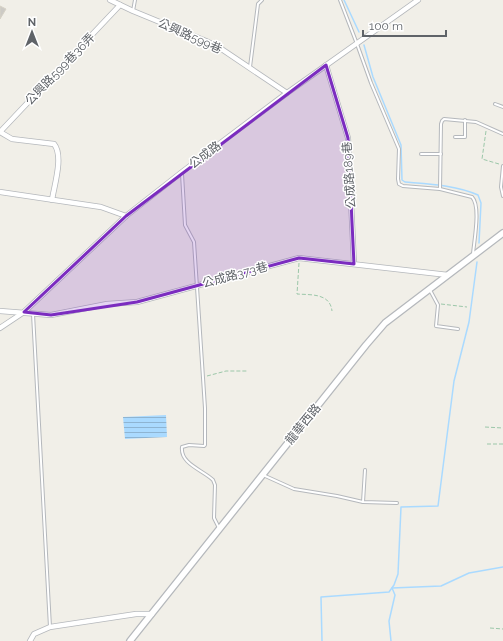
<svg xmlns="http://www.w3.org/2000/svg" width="503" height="641" viewBox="0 0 503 641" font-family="Raleway,'Noto Sans TC',sans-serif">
	<defs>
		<pattern id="water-rules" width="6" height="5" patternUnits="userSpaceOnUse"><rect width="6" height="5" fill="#aadaff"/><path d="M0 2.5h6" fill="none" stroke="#8eb4d2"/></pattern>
	</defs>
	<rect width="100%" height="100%" fill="#f1efe8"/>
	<!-- water -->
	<polygon fill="url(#water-rules)" points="166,415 167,437 125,439 123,417"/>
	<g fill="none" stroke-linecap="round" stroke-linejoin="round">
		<!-- stream -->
		<g stroke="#aadaff" stroke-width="1.5">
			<polyline points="344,0 359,32"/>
			<path d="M364,45L373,77L401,145L402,180L405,182C429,184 456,185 478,195L481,203L479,243"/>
			<polyline points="322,641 321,597 389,592 394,585 398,574 401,507 438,506 454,381 469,322 477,262"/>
			<polyline points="391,641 389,621 395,595 392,588 441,586 469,573 503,567"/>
		</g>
	</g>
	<!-- building -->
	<polygon fill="#cccac5" stroke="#d6d1c6" points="0,6 6,9 0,19"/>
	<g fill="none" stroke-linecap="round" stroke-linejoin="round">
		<defs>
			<g id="service">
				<path d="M340,0L357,44L371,83L399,149L398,179L399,184L403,186L440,189L472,197C481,206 474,241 473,254"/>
				<polyline points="133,11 135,0"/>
				<polyline points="250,67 258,4 262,0"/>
				<polyline points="495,104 503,107"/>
				<polyline points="455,137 465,137 465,120"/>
				<polyline points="421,154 441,154"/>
				<polyline points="503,166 501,187 503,196"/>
				<path d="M182,174L185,225L194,242L205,408V445L204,446L189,445L182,447C180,464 203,470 213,480L215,485L214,518L219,528"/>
				<polyline points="440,189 441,124 442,121 444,119 476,122 503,134"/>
				<polyline points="430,290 438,305 436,326 458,329"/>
				<polyline points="33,314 50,627"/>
				<polyline points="263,475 294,489 337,496 363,502 397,503"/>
				<polyline points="363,502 365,470"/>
			</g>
			<g id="minor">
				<polyline points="110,0 133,11 206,41 220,48 287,93"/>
				<polyline points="326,65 348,138 354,264"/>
				<polyline points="0,192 101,207 126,216"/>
				<path d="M52,200C54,186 64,156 54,144L12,139L0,132L120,5"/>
				<polyline points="0,311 51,315 107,304 137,302 299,258 448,275"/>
				<polyline points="0,328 24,312 126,216 182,172 287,93 418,0"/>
				<polyline points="30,641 34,634 50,627 136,614 152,614"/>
			</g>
			<polyline id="tertiary" points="130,641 366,345 385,323 503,233"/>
		</defs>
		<!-- service casing -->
		<use href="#service" stroke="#b5b8bc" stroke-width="4"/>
		<!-- minor casing -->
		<use href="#minor" stroke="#b5b8bc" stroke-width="6"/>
		<!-- tertiary casing -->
		<use href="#tertiary" stroke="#b5b8bc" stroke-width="8"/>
		<!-- path -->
		<g stroke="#9cc7a9" stroke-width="1" stroke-dasharray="4 2" stroke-linecap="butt">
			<polyline points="486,131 482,159 499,164"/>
			<path d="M299,263L297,294C311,295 330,293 332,311"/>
			<polyline points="441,304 467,307"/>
			<polyline points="207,376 226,371 248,371"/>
			<polyline points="485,427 503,428"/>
			<polyline points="487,444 503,444"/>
			<polyline points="490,628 503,629"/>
		</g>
		<!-- service -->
		<use href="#service" stroke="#fff" stroke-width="2"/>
		<!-- minor -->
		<use href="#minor" stroke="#fff" stroke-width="4.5"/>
		<!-- tertiary -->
		<use href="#tertiary" stroke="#fff" stroke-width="5.5"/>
	</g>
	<!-- marked area -->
	<path fill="#7b2cbf" fill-opacity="0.2" stroke="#7b2cbf" stroke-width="3" stroke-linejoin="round" d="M326,65L348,138L354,264L299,258L137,302L51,315L24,312L126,216Z"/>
	<g text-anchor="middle" stroke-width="3" stroke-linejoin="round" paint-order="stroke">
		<!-- street labels -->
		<g font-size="12" fill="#5f6368" stroke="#fff">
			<text transform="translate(190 36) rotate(24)" y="4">公興路599巷</text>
			<text transform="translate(60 69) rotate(-46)" y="4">公興路599巷36弄</text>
			<text transform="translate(205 155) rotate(-37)" y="4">公成路</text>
			<text transform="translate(349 175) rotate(-94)" y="4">公成路189巷</text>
			<text transform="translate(235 275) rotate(-15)" y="4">公成路373巷</text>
			<text transform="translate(303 424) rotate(-51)" y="4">龍華西路</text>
		</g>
	</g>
	<!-- north arrow -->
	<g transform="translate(32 32)" stroke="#ffffff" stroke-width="3" paint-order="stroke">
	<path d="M0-3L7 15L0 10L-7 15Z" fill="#5f6368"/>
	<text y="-6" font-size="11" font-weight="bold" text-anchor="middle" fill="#5f6368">N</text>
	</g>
	<!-- scale -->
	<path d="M363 30v6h83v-6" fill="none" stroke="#5f6368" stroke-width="2"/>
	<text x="369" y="30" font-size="12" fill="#5f6368" stroke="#ffffff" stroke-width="3" paint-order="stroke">100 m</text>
</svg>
